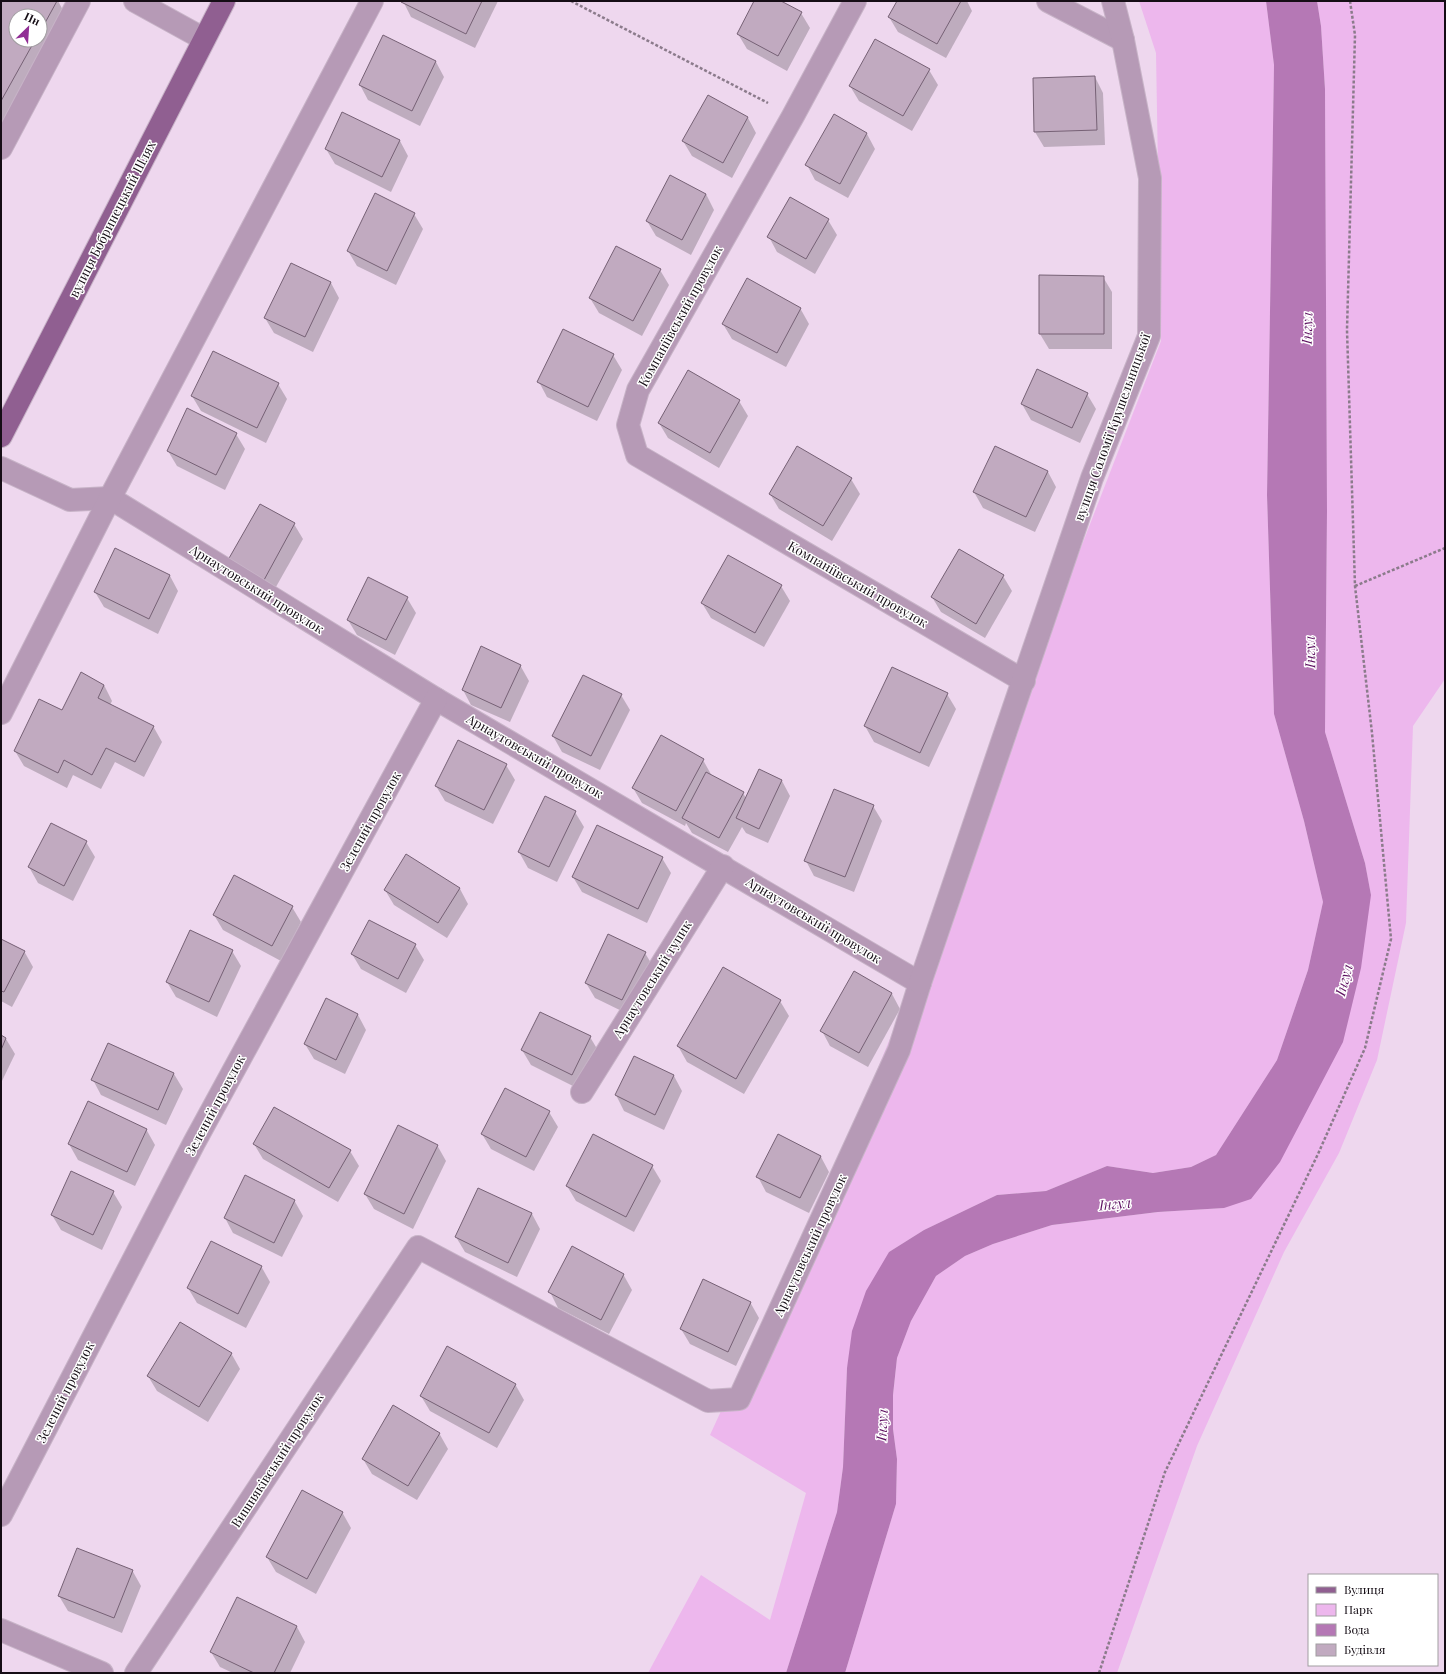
<svg xmlns="http://www.w3.org/2000/svg" width="1446" height="1674" viewBox="0 0 1446 1674" font-family="'Playfair Display',serif">
	<rect width="100%" height="100%" fill="#eed7ee"/>
	<!-- green -->
	<g fill="#edb7ed">
		<polygon points="1139,1 1266,1 1274,65 1267,495 1274,714 1304,821 1323,902 1308,970 1277,1060 1216,1155 1191,1167 1153,1173 1107,1166 1046,1191 997,1195 924,1230 889,1252 847,1368 843,1467 837,1512 786,1673 648,1673 701,1575 770,1620 806,1493 710,1435 871,1085 906,999 1161,341 1156,53"/>
		<polygon points="1317,1 1445,1 1445,679 1413,726 1406,923 1377,1060 1339,1153 1284,1252 1197,1446 1117,1673 845,1673 896,1504 897,1459 893,1429 893,1395 897,1358 911,1321 936,1276 965,1256 993,1244 1052,1225 1158,1212 1224,1208 1371,895 1365,863 1325,732 1327,511 1325,89 1321,26"/>
	</g>
	<!-- water -->
	<polygon fill="#b578b5" points="1266,1 1317,1 1321,26 1325,89 1327,511 1325,732 1365,863 1371,895 1361,968 1343,1042 1280,1162 1251,1199 1224,1208 1158,1212 1052,1225 993,1244 965,1256 936,1276 911,1321 897,1358 893,1395 893,1429 897,1459 896,1504 845,1673 786,1673 837,1512 843,1467 847,1368 852,1331 866,1291 889,1252 924,1230 997,1195 1046,1191 1107,1166 1153,1173 1191,1167 1216,1155 1277,1060 1308,970 1323,902 1304,821 1274,714 1267,495 1274,65"/>
	<!-- shadow -->
	<g fill="#0003" fill-rule="evenodd">
		<path d="M1,1H58L70,23L1,133ZM16,16H40V40H16Z"/>
		<polygon points="403,1 498,1 475,48 411,17"/>
		<polygon points="755,1 779,1 801,13 810,28 787,71 747,49 738,34"/>
		<polygon points="898,1 967,1 972,11 946,58 898,32 889,17"/>
		<polygon points="436,62 444,77 420,126 368,100 360,85"/>
		<polygon points="929,70 938,85 912,131 859,101 850,86"/>
		<polygon points="1095,77 1103,93 1105,145 1044,147 1035,132"/>
		<polygon points="708,96 748,118 756,133 732,178 692,156 683,141"/>
		<polygon points="867,134 875,149 848,198 815,180 807,165"/>
		<polygon points="400,141 408,156 391,192 335,164 326,149"/>
		<polygon points="706,194 714,210 691,255 656,236 647,221"/>
		<polygon points="414,214 423,229 396,285 357,266 348,251"/>
		<polygon points="828,220 837,235 815,274 777,252 769,237"/>
		<polygon points="660,270 669,285 642,336 599,313 590,298"/>
		<polygon points="1103,277 1112,292 1112,349 1049,349 1040,334"/>
		<polygon points="331,283 339,298 313,352 274,333 265,318"/>
		<polygon points="800,308 809,324 786,367 732,339 723,324"/>
		<polygon points="613,355 622,370 597,421 547,397 539,382"/>
		<polygon points="688,372 739,401 748,416 719,468 668,438 659,423"/>
		<polygon points="278,384 287,399 266,443 201,411 192,396"/>
		<polygon points="1087,394 1096,409 1080,443 1031,420 1022,404"/>
		<polygon points="236,434 245,449 225,490 177,466 168,451"/>
		<polygon points="996,447 1048,472 1056,487 1035,532 983,508 974,492"/>
		<polygon points="851,479 860,494 832,541 779,509 770,494"/>
		<polygon points="294,524 303,539 272,594 238,575"/>
		<polygon points="115,550 170,576 178,591 158,634 104,607 95,592"/>
		<polygon points="1003,576 1012,591 985,638 941,612 932,597"/>
		<polygon points="781,586 790,601 764,647 711,618 702,603"/>
		<polygon points="407,598 416,613 395,655 357,635 348,620"/>
		<polygon points="520,665 529,681 510,722 471,705 463,690"/>
		<polygon points="104,685 112,701 110,705 153,726 162,742 144,777 115,762 101,789 73,775 67,788 24,766 15,751 62,712"/>
		<polygon points="947,694 956,709 929,767 874,742 865,726"/>
		<polygon points="621,695 630,710 600,770 562,752 553,736"/>
		<polygon points="703,760 712,776 743,793 746,798 782,781 790,796 768,843 746,833 742,827 728,852 692,833 686,823 685,826 642,803 633,788"/>
		<polygon points="506,765 515,780 493,824 445,801 436,786"/>
		<polygon points="873,806 882,821 854,892 814,876 806,861"/>
		<polygon points="575,812 584,827 557,882 528,868 519,852"/>
		<polygon points="86,842 95,857 73,901 38,883 29,867"/>
		<polygon points="662,858 671,873 647,923 582,892 573,877"/>
		<polygon points="460,889 468,904 447,938 394,905 385,890"/>
		<polygon points="292,907 301,922 281,961 223,930 214,915"/>
		<polygon points="1,940 24,951 33,967 12,1007 1,1001"/>
		<polygon points="415,945 424,960 406,993 361,969 352,954"/>
		<polygon points="232,951 241,966 217,1017 176,997 167,982"/>
		<polygon points="645,953 654,968 630,1015 595,998 586,983"/>
		<polygon points="892,994 900,1009 868,1067 830,1046 822,1031"/>
		<polygon points="327,1000 358,1015 366,1030 345,1074 314,1059 305,1044"/>
		<polygon points="780,1001 789,1016 744,1094 687,1062 678,1046"/>
		<polygon points="1,1036 6,1039 15,1054 1,1083"/>
		<polygon points="590,1037 599,1052 581,1090 531,1065 522,1050"/>
		<polygon points="109,1044 174,1074 183,1089 166,1125 101,1095 93,1080"/>
		<polygon points="634,1057 674,1076 682,1091 664,1130 624,1111 616,1095"/>
		<polygon points="549,1112 558,1127 534,1171 491,1149 482,1134"/>
		<polygon points="146,1129 155,1145 135,1186 78,1160 69,1144"/>
		<polygon points="254,1144 350,1151 359,1166 338,1202 263,1159"/>
		<polygon points="437,1145 446,1161 413,1229 374,1209 365,1194"/>
		<polygon points="821,1157 829,1172 809,1213 766,1192 758,1177"/>
		<polygon points="652,1166 661,1181 634,1232 576,1201 567,1186"/>
		<polygon points="479,1189 532,1214 540,1229 517,1277 465,1252 456,1237"/>
		<polygon points="113,1192 122,1207 102,1250 61,1230 52,1215"/>
		<polygon points="294,1200 303,1216 282,1257 233,1233 225,1218"/>
		<polygon points="261,1266 270,1282 246,1328 197,1303 188,1288"/>
		<polygon points="623,1274 632,1290 609,1334 558,1308 550,1292"/>
		<polygon points="750,1302 759,1318 736,1366 690,1344 681,1329"/>
		<polygon points="231,1353 240,1369 208,1422 157,1391 148,1376"/>
		<polygon points="515,1384 524,1400 497,1448 430,1411 421,1396"/>
		<polygon points="439,1433 448,1449 417,1500 372,1474 363,1459"/>
		<polygon points="342,1512 351,1528 316,1594 276,1572 267,1557"/>
		<polygon points="132,1570 141,1586 122,1633 68,1611 59,1596"/>
		<polygon points="297,1627 305,1642 290,1673 233,1673 220,1667 211,1652"/>
	</g>
	<!-- building -->
	<g fill="#c1aac0" stroke="#766175">
		<polygon points="1,1 57,1 40,32 40,16 16,16 16,40 35,40 1,101"/>
		<polygon points="402,1 482,1 466,34 401,2"/>
		<polygon points="754,1 781,1 802,12 778,56 737,34"/>
		<polygon points="897,1 961,1 937,44 888,17"/>
		<polygon points="383,35 436,61 412,111 359,85"/>
		<polygon points="875,39 930,69 903,116 849,86"/>
		<polygon points="1095,76 1097,130 1034,132 1033,78"/>
		<polygon points="708,95 748,117 723,163 682,141"/>
		<polygon points="342,112 400,140 382,177 325,149"/>
		<polygon points="834,114 867,133 840,184 805,165"/>
		<polygon points="670,175 706,194 682,240 646,221"/>
		<polygon points="375,193 415,213 387,271 347,251"/>
		<polygon points="790,197 829,219 806,259 767,237"/>
		<polygon points="616,246 661,269 633,321 589,298"/>
		<polygon points="291,263 331,282 305,337 264,318"/>
		<polygon points="1039,275 1104,276 1104,334 1039,334"/>
		<polygon points="747,278 801,308 777,353 722,324"/>
		<polygon points="563,329 614,354 588,407 537,382"/>
		<polygon points="213,351 279,383 257,428 191,396"/>
		<polygon points="1037,369 1088,393 1072,428 1021,404"/>
		<polygon points="688,370 740,400 710,453 658,423"/>
		<polygon points="187,408 237,433 216,475 167,451"/>
		<polygon points="797,446 852,478 823,526 769,494"/>
		<polygon points="995,446 1048,471 1026,517 973,492"/>
		<polygon points="260,504 295,523 264,580 228,560"/>
		<polygon points="115,548 170,575 149,619 94,592"/>
		<polygon points="959,549 1004,575 976,624 931,597"/>
		<polygon points="728,555 782,585 755,633 701,603"/>
		<polygon points="368,577 408,597 386,640 347,620"/>
		<polygon points="481,646 521,665 501,708 462,690"/>
		<polygon points="892,667 948,693 920,753 864,726"/>
		<polygon points="81,672 104,685 98,698 154,726 135,762 106,748 92,775 64,760 58,773 14,751 39,699 62,710"/>
		<polygon points="583,675 622,694 591,756 552,736"/>
		<polygon points="661,735 704,759 676,811 632,788"/>
		<polygon points="458,740 507,764 484,810 435,786"/>
		<polygon points="759,769 782,780 759,829 736,818"/>
		<polygon points="706,772 744,792 719,838 682,818"/>
		<polygon points="834,789 874,805 845,877 804,861"/>
		<polygon points="545,796 576,811 549,867 518,852"/>
		<polygon points="51,823 87,841 64,886 28,867"/>
		<polygon points="597,825 663,857 638,909 572,877"/>
		<polygon points="406,854 460,888 438,923 384,890"/>
		<polygon points="234,875 293,906 272,946 213,915"/>
		<polygon points="369,920 416,944 398,979 351,954"/>
		<polygon points="190,930 233,950 209,1002 166,982"/>
		<polygon points="608,934 646,952 622,1000 585,983"/>
		<polygon points="1,939 25,951 4,992 1,991"/>
		<polygon points="723,967 781,1000 736,1079 677,1046"/>
		<polygon points="854,971 892,993 859,1053 820,1031"/>
		<polygon points="326,998 358,1014 336,1060 304,1044"/>
		<polygon points="540,1012 591,1036 572,1075 521,1050"/>
		<polygon points="1,1035 6,1038 1,1050"/>
		<polygon points="108,1043 174,1073 158,1110 91,1080"/>
		<polygon points="634,1056 674,1075 655,1115 615,1095"/>
		<polygon points="505,1088 550,1111 526,1157 481,1134"/>
		<polygon points="88,1101 147,1129 127,1172 68,1144"/>
		<polygon points="274,1107 351,1150 329,1188 253,1144"/>
		<polygon points="398,1125 438,1145 404,1214 364,1194"/>
		<polygon points="593,1134 653,1165 626,1217 566,1186"/>
		<polygon points="778,1134 821,1156 800,1198 756,1177"/>
		<polygon points="71,1171 114,1191 93,1235 51,1215"/>
		<polygon points="245,1175 295,1200 274,1243 224,1218"/>
		<polygon points="478,1188 532,1213 508,1263 455,1237"/>
		<polygon points="211,1241 262,1266 238,1314 187,1288"/>
		<polygon points="572,1246 624,1274 601,1320 548,1292"/>
		<polygon points="703,1279 751,1302 728,1352 680,1329"/>
		<polygon points="180,1322 232,1353 199,1407 147,1376"/>
		<polygon points="447,1346 516,1384 489,1433 420,1396"/>
		<polygon points="393,1405 440,1433 408,1486 362,1459"/>
		<polygon points="302,1490 343,1512 307,1579 266,1557"/>
		<polygon points="77,1548 133,1570 114,1618 58,1596"/>
		<polygon points="237,1597 297,1626 274,1673 254,1673 210,1652"/>
	</g>
	<g fill="none" stroke-linecap="round" stroke-linejoin="round">
		<defs>
			<g id="minor">
				<polyline points="135,1 204,39"/>
				<polyline points="855,1 793,116 638,390 628,425 637,455 1024,681"/>
				<polyline points="1048,1 1123,40"/>
				<polyline points="1,148 79,1"/>
				<polyline points="1,468 70,500 110,498 436,699 920,983 899,1050 739,1399 708,1401 418,1247 136,1673"/>
				<polyline points="1,713 110,498 372,1"/>
				<polyline points="920,983 1092,478 1149,336 1150,178 1123,40 1113,1"/>
				<polyline points="582,1092 723,866"/>
				<polyline points="1,1515 194,1143 436,699"/>
				<polyline points="1,1630 102,1673"/>
			</g>
			<polyline id="major" points="1,436 224,1"/>
		</defs>
		<!-- minor casing -->
		<use href="#minor" stroke="#c7b3c7" stroke-width="24"/>
		<!-- major casing -->
		<use href="#major" stroke="#c7b3c7" stroke-width="24"/>
		<!-- path -->
		<g stroke="#8b7b8b" stroke-width="2.5" stroke-dasharray="3 2" stroke-linecap="butt">
			<polyline points="571,1 768,103"/>
			<polyline points="1355,586 1445,548"/>
			<polyline points="1099,1673 1165,1472 1318,1154 1365,1048 1391,939 1372,733 1355,586 1347,330 1355,35 1350,1"/>
		</g>
		<!-- minor -->
		<use href="#minor" stroke="#b69ab6" stroke-width="22"/>
		<!-- major -->
		<use href="#major" stroke="#905f91" stroke-width="22"/>
	</g>
	<g text-anchor="middle" stroke-width="3" stroke-linejoin="round" paint-order="stroke">
		<!-- street labels -->
		<g font-size="13" fill="#150d15" stroke="#fff">
			<text transform="translate(112 219) rotate(-63)" y="5">вулиця Бобринецький Шлях</text>
			<text transform="translate(680 316) rotate(-61)" y="5">Компаніївський провулок</text>
			<text transform="translate(1112 427) rotate(-70)" y="5">вулиця Соломії Крушельницької</text>
			<text transform="translate(858 584) rotate(30)" y="5">Компаніївський провулок</text>
			<text transform="translate(257 589) rotate(32)" y="5">Арнаутовський провулок</text>
			<text transform="translate(535 756) rotate(30)" y="5">Арнаутовський провулок</text>
			<text transform="translate(370 821) rotate(-61)" y="5">Зелений провулок</text>
			<text transform="translate(814 920) rotate(31)" y="5">Арнаутовський провулок</text>
			<text transform="translate(652 979) rotate(-58)" y="5">Арнаутовський тупик</text>
			<text transform="translate(215 1105) rotate(-62)" y="5">Зелений провулок</text>
			<text transform="translate(810 1245) rotate(-65)" y="5">Арнаутовський провулок</text>
			<text transform="translate(65 1392) rotate(-63)" y="5">Зелений провулок</text>
			<text transform="translate(277 1460) rotate(-57)" y="5">Вишняківський провулок</text>
		</g>
		<!-- water labels -->
		<g font-size="14" font-style="italic" fill="#5d1160" stroke="#fff">
			<text transform="translate(1307 328) rotate(-89)" y="5">Інгул</text>
			<text transform="translate(1310 652) rotate(-91)" y="5">Інгул</text>
			<text transform="translate(1344 980) rotate(-75)" y="5">Інгул</text>
			<text transform="translate(1115 1204) rotate(-5)" y="5">Інгул</text>
			<text transform="translate(882 1425) rotate(-87)" y="5">Інгул</text>
		</g>
	</g>
	<!-- border -->
	<rect width="1446" height="1674" fill="none" stroke="#150d15" stroke-width="4"/>
	<!-- legend -->
	<rect x="1308" y="1574" width="130" height="92" fill="#ffffff" stroke="#a19ea1"/>
	<rect x="1316" y="1587" width="20" height="6" fill="#905f91" stroke="#a19ea1"/>
	<text x="1344" y="1594" font-size="12" fill="#150d15">Вулиця</text>
	<rect x="1316" y="1604" width="20" height="12" fill="#edb7ed" stroke="#a19ea1"/>
	<text x="1344" y="1614" font-size="12" fill="#150d15">Парк</text>
	<rect x="1316" y="1624" width="20" height="12" fill="#b578b5" stroke="#a19ea1"/>
	<text x="1344" y="1634" font-size="12" fill="#150d15">Вода</text>
	<rect x="1316" y="1644" width="20" height="12" fill="#c1aac0" stroke="#a19ea1"/>
	<text x="1344" y="1654" font-size="12" fill="#150d15">Будівля</text>
	<!-- north arrow -->
	<g transform="translate(28 28) rotate(25)"><circle r="19" fill="#ffffff" stroke="#a19ea1"/>
	<path d="M0-3L7 15L0 10L-7 15Z" fill="#912e95"/>
	<text y="-6" font-size="11" font-weight="bold" text-anchor="middle" fill="#150d15">Пн</text>
	</g>
</svg>
